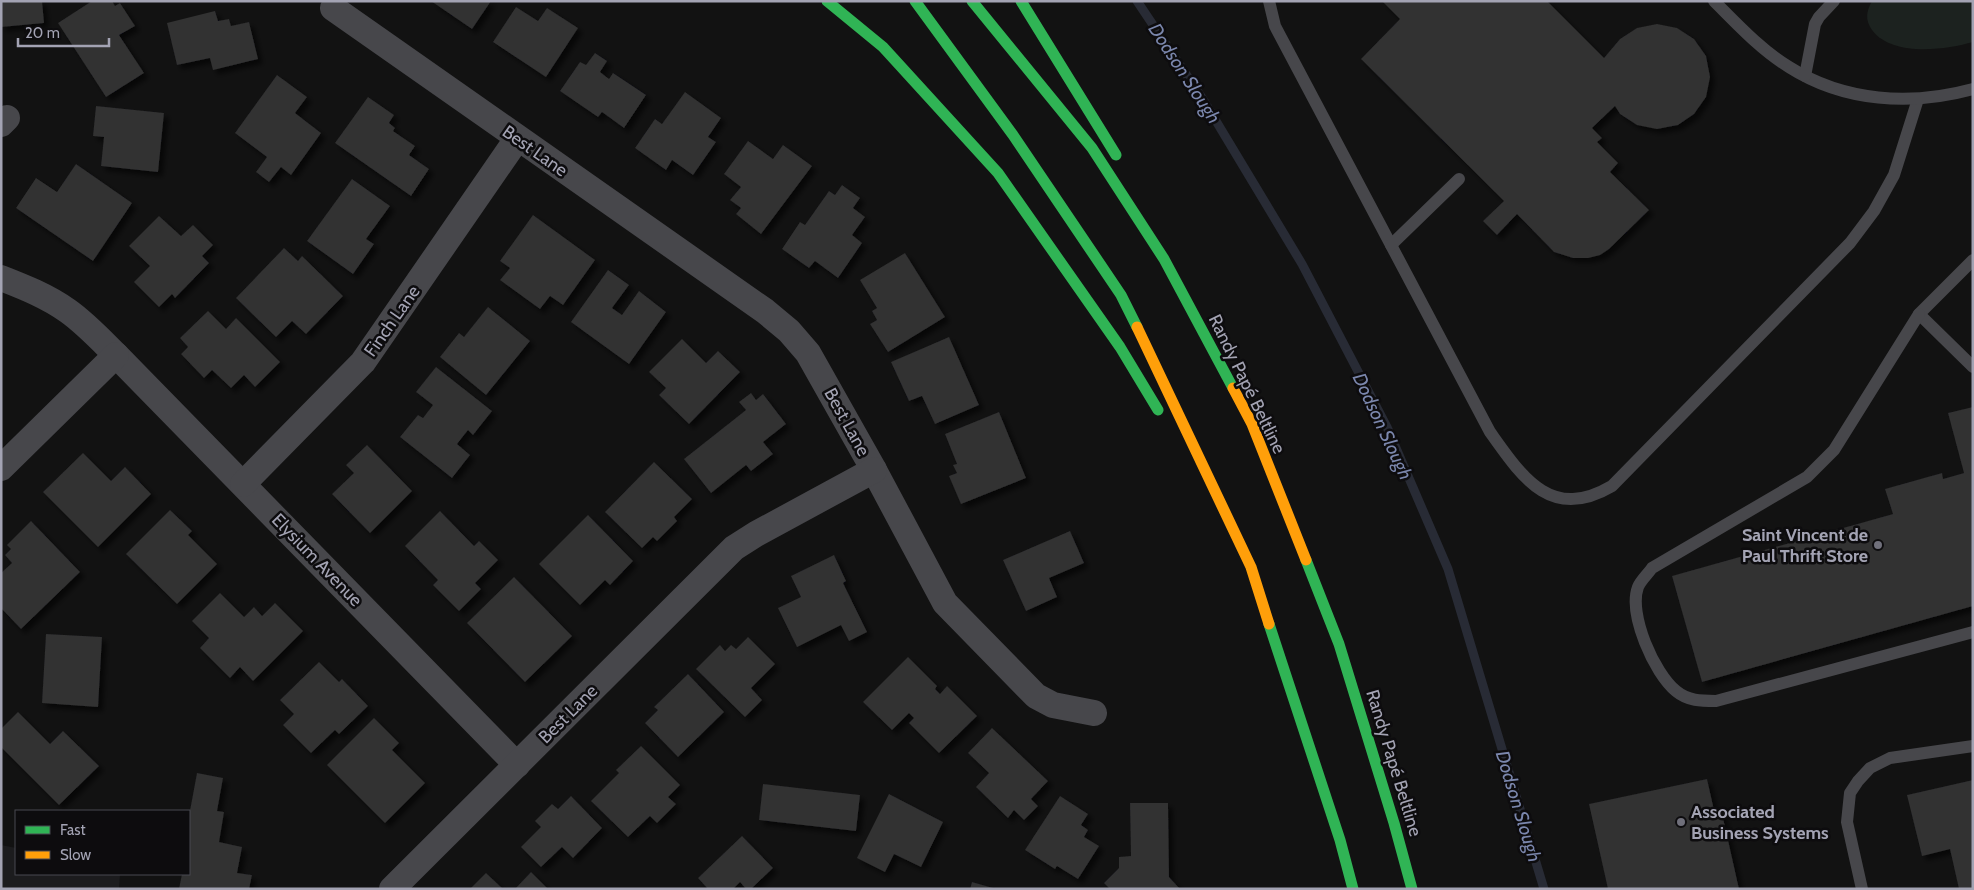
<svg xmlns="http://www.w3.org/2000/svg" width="1974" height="890" viewBox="0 0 1974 890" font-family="Cabin,sans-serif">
	<defs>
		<filter id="shadow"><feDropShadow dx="4.5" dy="4.5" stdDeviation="2.5" flood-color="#0009"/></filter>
	</defs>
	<rect width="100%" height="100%" fill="#121212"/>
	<!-- built -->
	<polygon fill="#1c1c1e" points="1,845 16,848 16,874 120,874 119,889 1,889"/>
	<!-- green -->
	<path fill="#1c221f" d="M1872,1H1973V42C1945,50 1892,57 1872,30C1865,20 1866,12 1872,1Z"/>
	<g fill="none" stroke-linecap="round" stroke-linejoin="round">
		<!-- stream -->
		<polyline stroke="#282b35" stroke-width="9" points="1137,1 1204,101 1302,264 1387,427 1448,569 1544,889"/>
	</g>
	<!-- building -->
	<g fill="#303031" filter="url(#shadow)">
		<polygon points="1,1 42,1 44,23 1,27"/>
		<polygon points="92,1 112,1 115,6 120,3 135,26 119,35 144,73 106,97 58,23"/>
		<polygon points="431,1 491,1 472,29"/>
		<polygon points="1382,1 1547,1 1604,58 1620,39 1637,28 1657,24 1677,28 1694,39 1706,56 1710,77 1706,97 1694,114 1678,125 1657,129 1637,125 1620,114 1615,106 1592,128 1602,138 1597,142 1618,163 1610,172 1649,210 1609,249 1600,255 1588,258 1573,258 1554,252 1517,214 1497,235 1483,221 1504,201 1361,59 1400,19"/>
		<polygon points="516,7 538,21 547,8 578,28 546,77 493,42"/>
		<polygon points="215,11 218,21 229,19 231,26 249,22 258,59 213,70 210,58 177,65 167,23"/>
		<polygon points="595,53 607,61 600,72 609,79 613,73 646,95 624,128 602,112 598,117 560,91 580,62 586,65"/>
		<polygon points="277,75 307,97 295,113 321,133 291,175 281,167 269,182 256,172 267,157 235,133"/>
		<polygon points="685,92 721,118 708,137 716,142 693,175 672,160 666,170 635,148 655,119 662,124"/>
		<polygon points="368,97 394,115 389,123 395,128 393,131 415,146 409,155 429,169 411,196 335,143"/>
		<polygon points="96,106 164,113 158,172 101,166 104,137 93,136"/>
		<polygon points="748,141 773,159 783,145 812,166 761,234 736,214 741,208 730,200 741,187 724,174"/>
		<polygon points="76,164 132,203 93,261 16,208 36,178 57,192"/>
		<polygon points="352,179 390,206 366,239 374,244 353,274 307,241"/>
		<polygon points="842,185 860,198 853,208 865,217 852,235 862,243 838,278 815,261 809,268 782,249 800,222 805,225 829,191 835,195"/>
		<polygon points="533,215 595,260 563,305 550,296 540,309 500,280 510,268 500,261"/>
		<polygon points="159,216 181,236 193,225 213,245 202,256 209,263 175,298 172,294 159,307 134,282 150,266 129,246"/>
		<polygon points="284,248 298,261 302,256 343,296 306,334 292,321 276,337 236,298"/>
		<polygon points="905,253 945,317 888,352 870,324 877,320 872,311 877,308 860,280"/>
		<polygon points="608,270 629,285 612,308 622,315 639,291 666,312 629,364 571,322"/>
		<polygon points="488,307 530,341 486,395 440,357 459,333 464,337"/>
		<polygon points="208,311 226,329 236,318 280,362 255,387 244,375 231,388 212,370 204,378 181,354 188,347 180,338"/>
		<polygon points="949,337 979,405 935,424 922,396 909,401 891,362"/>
		<polygon points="682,339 706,363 718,351 740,372 689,424 659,395 666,388 649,372"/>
		<polygon points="436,367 492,411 473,435 468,430 457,444 470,455 452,478 400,437 418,415 423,418 433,405 416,392"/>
		<polygon points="751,393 756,400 763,394 786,424 763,442 773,454 751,471 746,465 711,493 684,459 746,410 739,402"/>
		<polygon points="1973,407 1973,606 1702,682 1672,576 1893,514 1885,489 1942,473 1943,479 1964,473 1948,413"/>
		<polygon points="999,412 1026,478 961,504 949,476 957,473 953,465 957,464 945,434"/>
		<polygon points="367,445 412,491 370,533 332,494 354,473 346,465"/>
		<polygon points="83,453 111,481 125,467 151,494 98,547 43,492"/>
		<polygon points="654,462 692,499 674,517 677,521 657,541 653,537 642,548 605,512"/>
		<polygon points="170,510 192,531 188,535 217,564 177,604 126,554"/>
		<polygon points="440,511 474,546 479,541 498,560 475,583 481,589 459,611 433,585 438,580 405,546"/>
		<polygon points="588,515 633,561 610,585 605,580 580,605 539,564"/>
		<polygon points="31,521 80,572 21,629 1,608 1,573 12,563 5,555 11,549 7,545"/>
		<polygon points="1070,531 1084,563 1049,578 1057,597 1026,611 1003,560"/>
		<polygon points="834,555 846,581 843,583 867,632 849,641 841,625 797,647 778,608 801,597 791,576"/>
		<polygon points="514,577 572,636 525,682 467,623"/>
		<polygon points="220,593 244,617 254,607 262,616 275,603 303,631 253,681 240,667 230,678 200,648 209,638 192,621"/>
		<polygon points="46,634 102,637 98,707 42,703"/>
		<polygon points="748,637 775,664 751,688 762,700 745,717 696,669 720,645 725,651 731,645 736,649"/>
		<polygon points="908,657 937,686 935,689 940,694 947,686 977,716 939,753 909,723 914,718 909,713 892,730 863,702"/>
		<polygon points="319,662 339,682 342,679 368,706 339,734 335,730 311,753 283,725 294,714 280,700"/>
		<polygon points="688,674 724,712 678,757 645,723 658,710 654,707"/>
		<polygon points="18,712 50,744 63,731 99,766 59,805 1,747 1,729"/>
		<polygon points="374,718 399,743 392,750 425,783 385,823 327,765"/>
		<polygon points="992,728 1048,781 1031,799 1038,806 1024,820 1014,810 1008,818 976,787 989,773 968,753"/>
		<polygon points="641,746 680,785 668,797 676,804 657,823 650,816 628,837 591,801 619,773 616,770"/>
		<polygon points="197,773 223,778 217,811 224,812 219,842 242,847 237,873 252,875 249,889 179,889 182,874 189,874 189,816"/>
		<polygon points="1707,779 1714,810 1721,809 1739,889 1608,889 1589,804"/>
		<polygon points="1973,780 1973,889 1959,889 1950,849 1922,856 1907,795"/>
		<polygon points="763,784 860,795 856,831 759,820"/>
		<polygon points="889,794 943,822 921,867 894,854 885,872 857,858"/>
		<polygon points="571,796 602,828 573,858 562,847 541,867 521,847 541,827 535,821 552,804 558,809"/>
		<polygon points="1060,796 1088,814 1081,825 1088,830 1084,837 1099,846 1078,879 1057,866 1055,869 1025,850"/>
		<polygon points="1130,803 1168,803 1169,877 1180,889 1110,889 1104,883 1119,868 1119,857 1131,856"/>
		<polygon points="742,836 773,868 751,889 746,889 740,882 733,889 708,889 698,878"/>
		<polygon points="531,872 548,889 515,889"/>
		<polygon points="486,873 503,889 470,889"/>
		<polygon points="972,882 993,888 993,889 970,889"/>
	</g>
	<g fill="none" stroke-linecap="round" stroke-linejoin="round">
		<!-- lane -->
		<g stroke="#47474b" stroke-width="12">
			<path d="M1269,1L1275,26L1490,432C1522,477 1551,522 1612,486L1850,243L1874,211L1894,175L1918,99"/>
			<path d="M1714,1C1737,24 1761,50 1789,67C1844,102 1911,106 1973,89"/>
			<polyline points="1805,76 1815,24 1819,17 1834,1"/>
			<polyline points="1391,245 1459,179"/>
			<polyline points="1973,260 1919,314 1973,367"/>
			<path d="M1919,314L1834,450L1807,477L1652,568C1648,574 1641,580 1638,587C1628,614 1654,673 1676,691C1688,701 1701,701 1716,701L1973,632"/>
			<polyline points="1862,889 1847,822 1850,793 1858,781 1870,768 1890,758 1973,746"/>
		</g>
		<!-- street -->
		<g stroke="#47474b" stroke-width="26">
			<polyline points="333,8 765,311 789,331 808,353 874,470 945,603 1036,696 1053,705 1094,713"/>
			<polyline points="1,124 7,118"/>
			<path d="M1,278C24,287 47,296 68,311C85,323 101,340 116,355L517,765"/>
			<polyline points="1,468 116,355"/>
			<polyline points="243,484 363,362 517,139"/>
			<polyline points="392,889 734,548 756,534 874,470"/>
		</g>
		<!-- fast -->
		<g stroke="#30b455" stroke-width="11">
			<polyline points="827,1 883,47 998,173 1120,347 1158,410"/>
			<polyline points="915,1 1013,135 1121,295 1137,327"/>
			<polyline points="972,1 1092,148 1164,259 1233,388"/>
			<polyline points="1021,1 1116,155"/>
			<polyline points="1306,560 1339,644 1394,823 1412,889"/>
			<polyline points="1269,624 1340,840 1353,889"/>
		</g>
		<!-- slow -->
		<g stroke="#ff9f0a" stroke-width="11">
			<polyline points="1137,327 1251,567 1269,624"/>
			<polyline points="1233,388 1252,424 1306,560"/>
		</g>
	</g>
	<!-- markers -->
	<g fill="#70707b" stroke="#0d0c0e" stroke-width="2">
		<circle cx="1878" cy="545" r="5"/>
		<circle cx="1681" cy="822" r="5"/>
	</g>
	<g text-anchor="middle" stroke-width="5" stroke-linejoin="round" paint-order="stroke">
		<!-- street labels -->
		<g font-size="18" fill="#a3a3b3" stroke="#0d0c0e">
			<text transform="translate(535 151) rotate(35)" y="6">Best Lane</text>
			<text transform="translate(392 321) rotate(-55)" y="6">Finch Lane</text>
			<text transform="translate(1247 384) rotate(64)" y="6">Randy Papé Beltline</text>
			<text transform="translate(847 422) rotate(61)" y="6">Best Lane</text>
			<text transform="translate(317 560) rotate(46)" y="6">Elysium Avenue</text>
			<text transform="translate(568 714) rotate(-45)" y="6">Best Lane</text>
			<text transform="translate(1394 763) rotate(73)" y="6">Randy Papé Beltline</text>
		</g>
		<!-- poi labels -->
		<g font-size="18" font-weight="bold" fill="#a3a3b3" stroke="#0d0c0e" text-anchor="end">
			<text x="1868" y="541">Saint Vincent de<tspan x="1868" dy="21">Paul Thrift Store</tspan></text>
			<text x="1691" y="818" text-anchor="start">Associated<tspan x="1691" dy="21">Business Systems</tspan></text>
		</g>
		<!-- water labels -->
		<g font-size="19" font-style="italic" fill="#7b87ad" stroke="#0d0c0e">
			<text transform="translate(1185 73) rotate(57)" y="7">Dodson Slough</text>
			<text transform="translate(1383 426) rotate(65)" y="7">Dodson Slough</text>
			<text transform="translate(1519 806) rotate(73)" y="7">Dodson Slough</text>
		</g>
	</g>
	<!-- border -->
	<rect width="1974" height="890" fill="none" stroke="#a3a3b3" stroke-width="5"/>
	<!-- legend -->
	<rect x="15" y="810" width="175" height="65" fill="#0d0c0e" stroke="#494850"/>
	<rect x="25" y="826" width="25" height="8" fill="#30b455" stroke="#494850"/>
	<text x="60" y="835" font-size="15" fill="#a3a3b3">Fast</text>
	<rect x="25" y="851" width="25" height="8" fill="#ff9f0a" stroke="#494850"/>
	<text x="60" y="860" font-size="15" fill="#a3a3b3">Slow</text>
	<!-- scale -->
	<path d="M18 38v8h91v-8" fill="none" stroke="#a3a3b3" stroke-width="2.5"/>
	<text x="25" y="38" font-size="15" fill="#a3a3b3" stroke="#0d0c0e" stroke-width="4" paint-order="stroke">20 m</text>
</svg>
